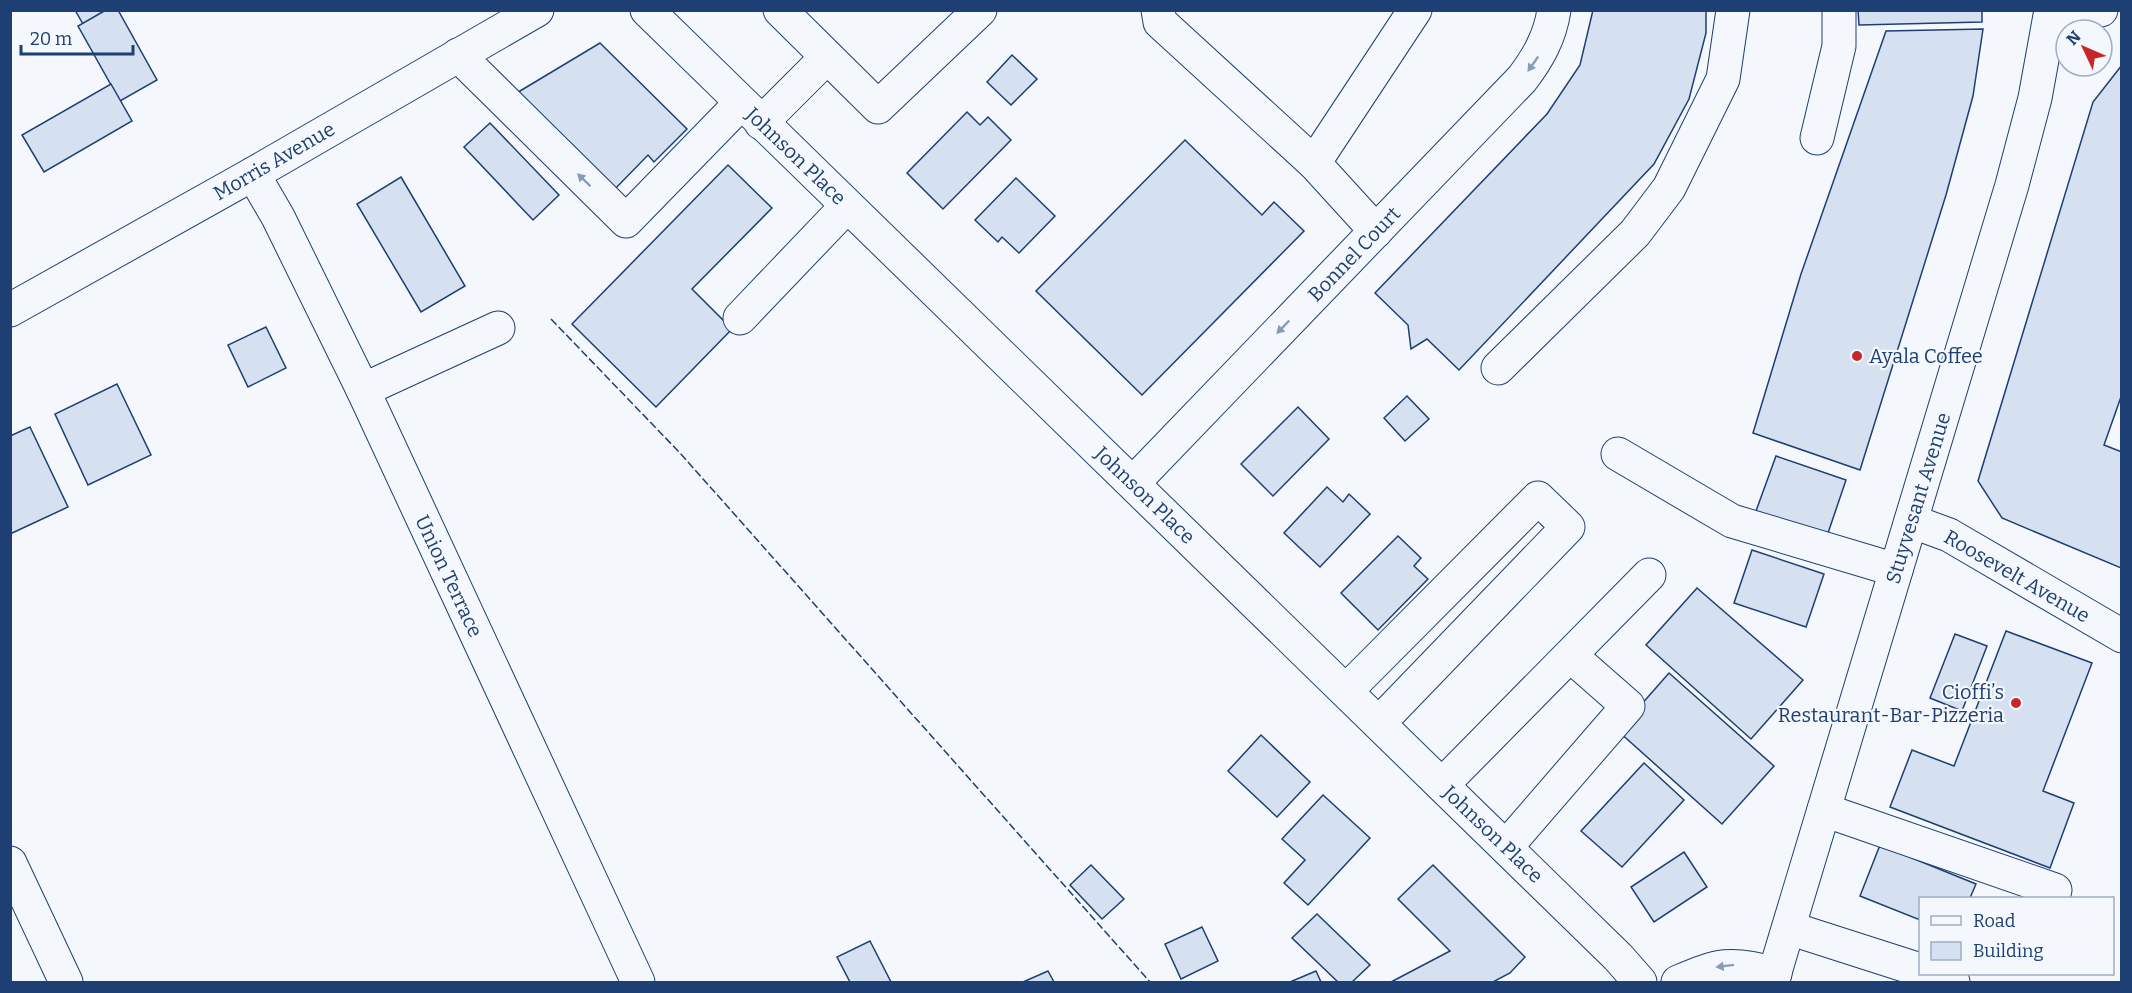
<svg xmlns="http://www.w3.org/2000/svg" width="2132" height="993" viewBox="0 0 2132 993" font-family="Bitter,serif">
	<rect width="100%" height="100%" fill="#f4f7fb"/>
	<!-- building -->
	<g fill="#d5e0f0" stroke="#1d3f73" stroke-width="1.5">
		<polygon points="75,10 106,10 83,24"/>
		<polygon points="106,10 118,10 157,80 120,101 78,26"/>
		<polygon points="1593,10 1706,10 1706,33 1689,99 1654,164 1459,370 1427,339 1411,349 1408,325 1375,293 1547,114 1580,65"/>
		<polygon points="1858,10 1982,10 1982,22 1859,25"/>
		<polygon points="1983,29 1973,96 1946,195 1860,470 1753,433 1801,274 1886,31"/>
		<polygon points="600,43 687,129 654,162 648,155 614,190 515,94"/>
		<polygon points="1012,55 1037,79 1011,105 987,82"/>
		<polygon points="2122,65 2122,394 2104,445 2122,452 2121,568 2002,518 1978,481 2093,102"/>
		<polygon points="111,84 132,121 44,172 22,135"/>
		<polygon points="967,112 980,125 988,117 1011,140 943,209 907,173"/>
		<polygon points="490,123 559,195 533,220 464,147"/>
		<polygon points="1185,140 1262,215 1274,202 1304,231 1142,395 1036,291"/>
		<polygon points="728,165 772,208 692,289 732,329 656,407 572,324"/>
		<polygon points="401,177 465,286 421,312 357,204"/>
		<polygon points="1016,178 1055,216 1019,253 1002,237 998,242 975,220"/>
		<polygon points="266,327 286,368 248,387 228,345"/>
		<polygon points="117,384 151,455 88,485 55,414"/>
		<polygon points="1407,396 1429,419 1405,441 1384,418"/>
		<polygon points="1298,407 1329,439 1273,496 1241,464"/>
		<polygon points="30,427 68,507 10,534 10,436"/>
		<polygon points="1776,456 1846,480 1827,536 1756,511"/>
		<polygon points="1327,487 1343,502 1349,494 1370,514 1320,567 1284,533"/>
		<polygon points="1398,536 1421,558 1414,566 1428,579 1378,630 1341,593"/>
		<polygon points="1752,550 1824,574 1806,627 1734,603"/>
		<polygon points="1697,588 1803,680 1751,739 1646,645"/>
		<polygon points="2006,631 2092,663 2043,791 2074,803 2050,868 1890,807 1912,750 1954,766"/>
		<polygon points="1955,634 1987,646 1962,711 1930,698"/>
		<polygon points="1669,673 1774,766 1722,824 1618,731"/>
		<polygon points="1261,735 1310,782 1277,817 1228,771"/>
		<polygon points="1644,763 1684,800 1622,867 1581,831"/>
		<polygon points="1323,795 1370,838 1308,905 1284,883 1305,860 1282,839"/>
		<polygon points="1880,845 1976,884 1970,898 1920,898 1920,920 1860,896"/>
		<polygon points="1684,852 1707,887 1654,922 1631,887"/>
		<polygon points="1091,865 1124,899 1102,919 1070,885"/>
		<polygon points="1433,865 1525,957 1510,973 1493,982 1391,982 1450,951 1398,899"/>
		<polygon points="1317,914 1370,965 1352,982 1338,982 1292,938"/>
		<polygon points="1202,927 1218,961 1181,979 1165,944"/>
		<polygon points="870,941 891,982 850,982 837,957"/>
		<polygon points="1048,971 1054,982 1023,982"/>
		<polygon points="1316,971 1321,982 1290,982"/>
	</g>
	<g fill="none" stroke-linecap="round" stroke-linejoin="round">
		<defs>
			<g id="minor">
				<polyline points="647,10 1618,957 1640,982"/>
				<polyline points="780,10 878,107 980,10"/>
				<polyline points="1158,10 1160,22 1314,163 1376,231"/>
				<polyline points="2051,11 2101,10"/>
				<polyline points="458,55 626,221 741,103"/>
				<polyline points="761,123 827,57"/>
				<polyline points="1817,138 1839,46 1839,10"/>
				<polyline points="1314,163 1415,10"/>
				<polyline points="253,174 278,217 363,390 638,982"/>
				<polyline points="740,318 847,206"/>
				<polyline points="1498,368 1635,233 1669,188 1723,79 1733,10"/>
				<polyline points="363,390 498,328"/>
				<polyline points="1618,454 1732,521 1896,570"/>
				<path d="M1133,483L1522,79C1538,58 1550,37 1554,10"/>
				<polyline points="1911,521 1949,535 2122,636"/>
				<polyline points="1346,691 1538,498 1568,527 1379,723"/>
				<polyline points="1442,785 1649,575"/>
				<polyline points="1824,810 2055,890"/>
				<polyline points="1506,847 1628,706 1571,656"/>
				<polyline points="10,863 66,982"/>
				<polyline points="1789,928 1920,970"/>
				<polyline points="1930,974 1953,982"/>
				<path d="M1678,982C1718,965 1731,961 1775,974"/>
			</g>
			<g id="major">
				<polyline points="10,310 253,174 537,10"/>
				<polyline points="1772,982 2012,185 2035,98 2051,10"/>
			</g>
		</defs>
		<!-- minor casing -->
		<use href="#minor" stroke="#1d3f73" stroke-width="35"/>
		<!-- major casing -->
		<use href="#major" stroke="#1d3f73" stroke-width="35"/>
		<!-- minor -->
		<use href="#minor" stroke="#f4f7fb" stroke-width="33"/>
		<!-- major -->
		<use href="#major" stroke="#f4f7fb" stroke-width="33"/>
		<!-- fence -->
		<polyline stroke="#1d3f73" stroke-width="1.5" stroke-dasharray="8 3" stroke-linecap="butt" points="551,319 680,453 1150,982"/>
	</g>
	<!-- one-way arrows -->
	<defs><path id="oneway-solid" d="M-6-.8H1V-3.2L6.5 0L1 3.2V.8H-6Z" transform="scale(1.5)"/></defs>
	<g fill="#889bb7">
		<use href="#oneway-solid" transform="translate(1533 64) rotate(125)"/>
		<use href="#oneway-solid" transform="translate(584 180) rotate(-136)"/>
		<use href="#oneway-solid" transform="translate(1283 327) rotate(134)"/>
		<use href="#oneway-solid" transform="translate(1725 966) rotate(173)"/>
	</g>
	<!-- markers -->
	<g fill="#c62828" stroke="#f4f7fb" stroke-width="2">
		<circle cx="1857" cy="356" r="6"/>
		<circle cx="2016" cy="703" r="6"/>
	</g>
	<g text-anchor="middle" stroke-width="4.5" stroke-linejoin="round" paint-order="stroke">
		<!-- street labels -->
		<g font-size="20" fill="#1d3f73" stroke="#f4f7fb">
			<text transform="translate(796 156) rotate(44)" y="7">Johnson Place</text>
			<text transform="translate(274 161) rotate(-30)" y="7">Morris Avenue</text>
			<text transform="translate(1354 254) rotate(-46)" y="7">Bonnel Court</text>
			<text transform="translate(1145 495) rotate(44)" y="7">Johnson Place</text>
			<text transform="translate(1918 498) rotate(-73)" y="7">Stuyvesant Avenue</text>
			<text transform="translate(449 576) rotate(65)" y="7">Union Terrace</text>
			<text transform="translate(2017 576) rotate(30)" y="7">Roosevelt Avenue</text>
			<text transform="translate(1493 834) rotate(44)" y="7">Johnson Place</text>
		</g>
		<!-- poi labels -->
		<g font-size="20" fill="#1d3f73" stroke="#f4f7fb" text-anchor="start">
			<text x="1869" y="363">Ayala Coffee</text>
			<text x="2004" y="699" text-anchor="end">Cioffi’s<tspan x="2004" dy="23">Restaurant-Bar-Pizzeria</tspan></text>
		</g>
	</g>
	<!-- border -->
	<rect width="2132" height="993" fill="none" stroke="#1d3f73" stroke-width="24"/>
	<!-- legend -->
	<rect x="1919" y="897" width="195" height="78" fill="#f4f7fb" stroke="#9eadc5" stroke-width="1.5"/>
	<rect x="1931" y="916" width="30" height="9" fill="#f4f7fb" stroke="#9eadc5" stroke-width="1.5"/>
	<text x="1973" y="927" font-size="18" fill="#1d3f73">Road</text>
	<rect x="1931" y="942" width="30" height="18" fill="#d5e0f0" stroke="#9eadc5" stroke-width="1.5"/>
	<text x="1973" y="957" font-size="18" fill="#1d3f73">Building</text>
	<!-- north arrow -->
	<g transform="translate(2084 48) rotate(314)"><circle r="28" fill="#f4f7fb" stroke="#9eadc5" stroke-width="1.5"/>
	<path d="M0-4.5L10 22L0 15L-10 22Z" fill="#c62828"/>
	<text y="-9" font-size="16" font-weight="bold" text-anchor="middle" fill="#1d3f73">N</text>
	</g>
	<!-- scale -->
	<path d="M21 45v9h112v-9" fill="none" stroke="#1d3f73" stroke-width="3"/>
	<text x="30" y="45" font-size="18" fill="#1d3f73" stroke="#f4f7fb" stroke-width="4.5" paint-order="stroke">20 m</text>
</svg>
